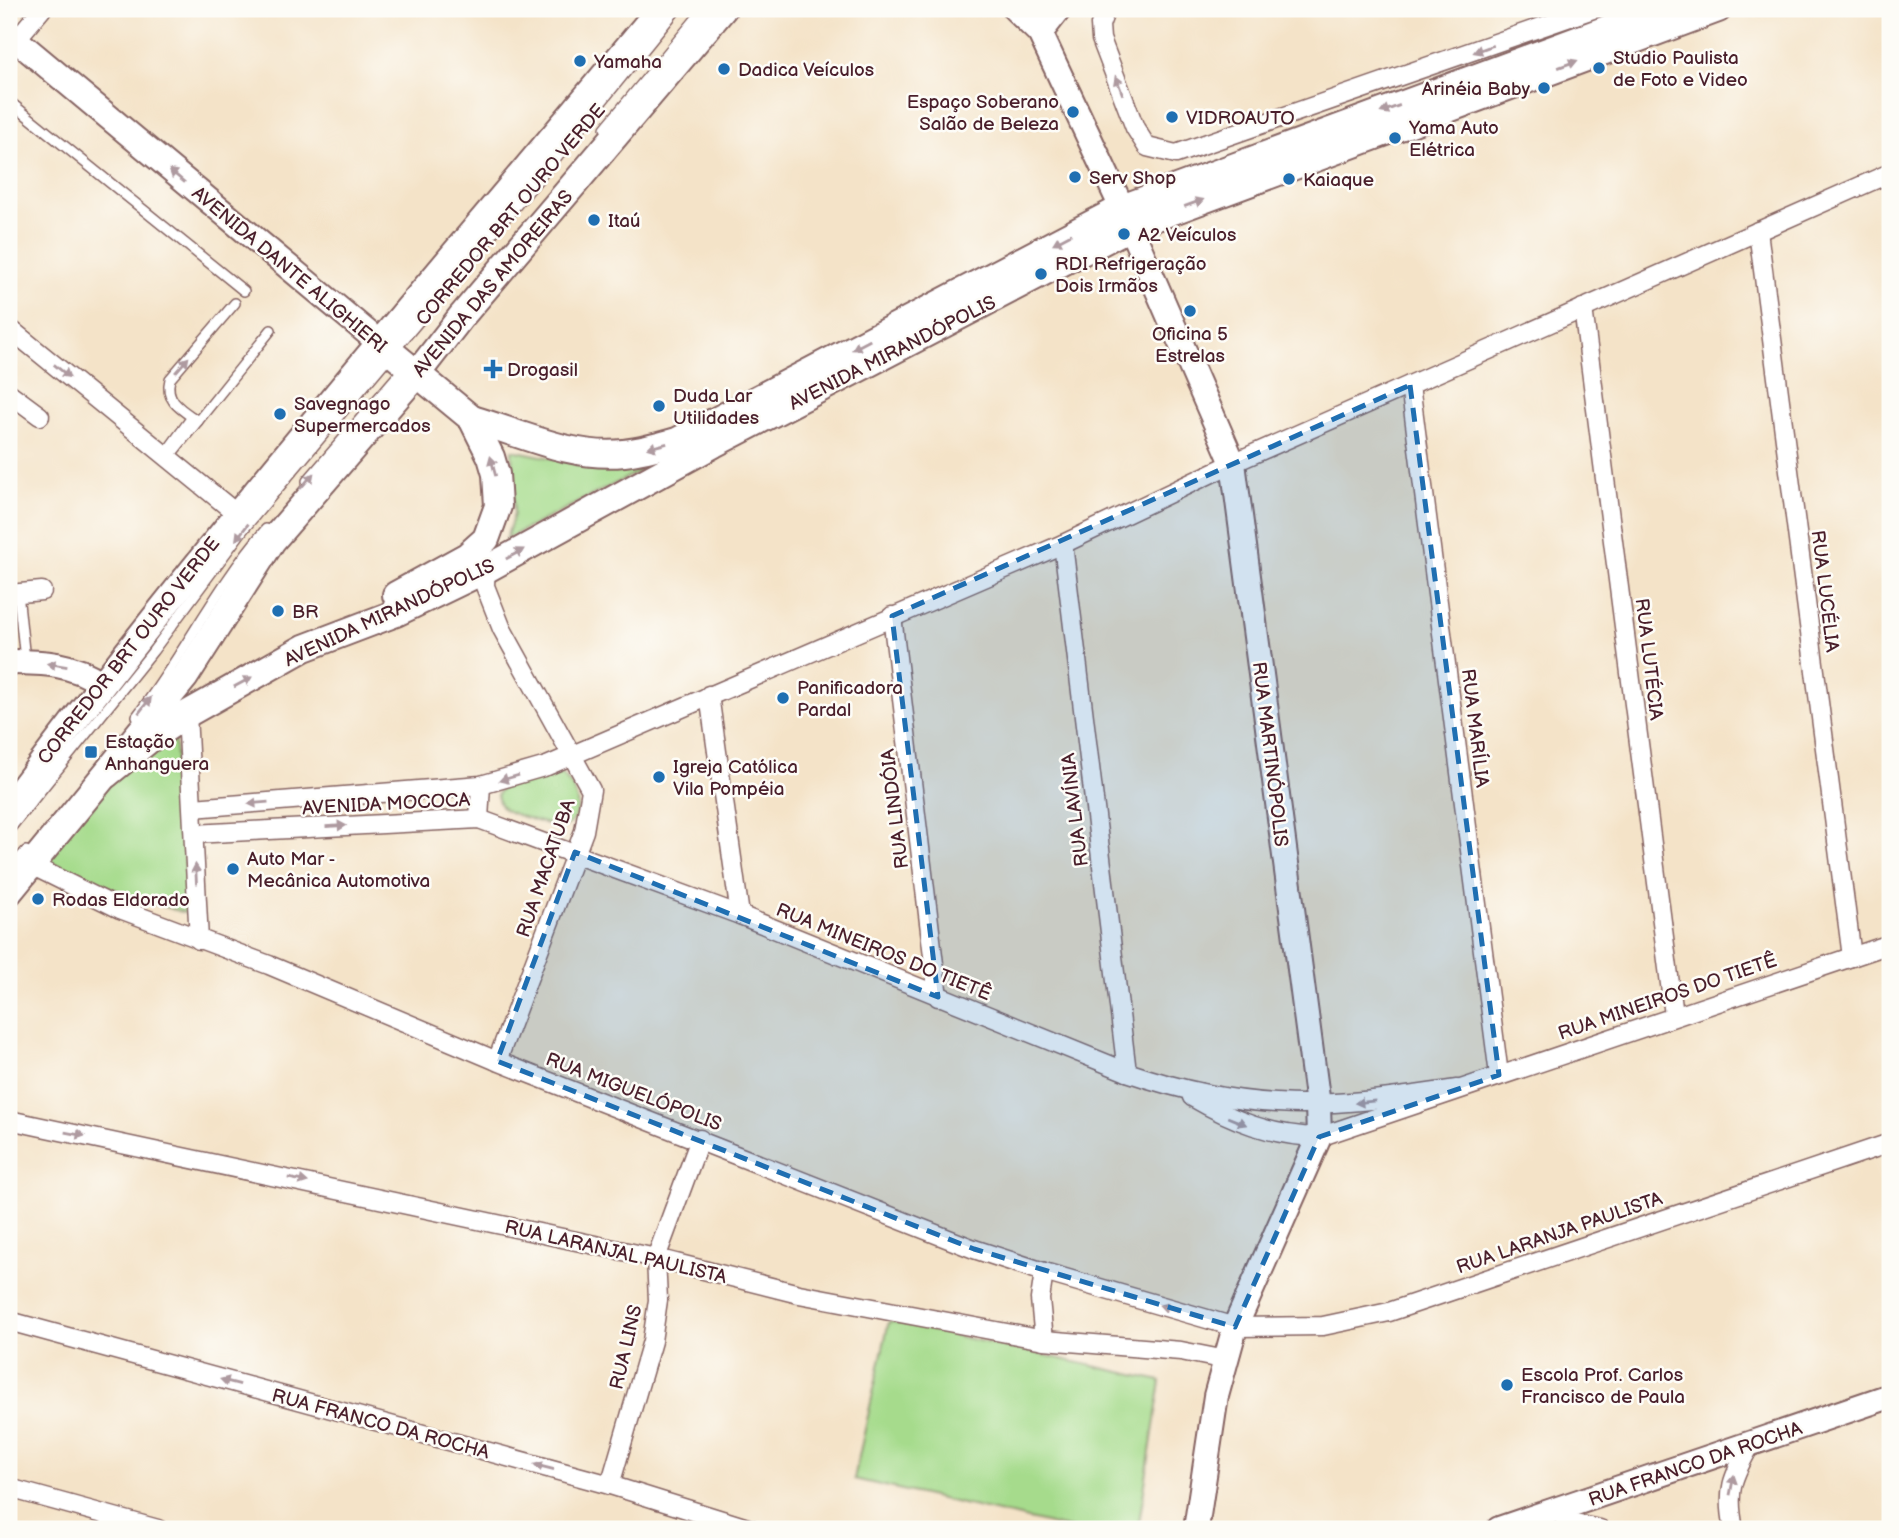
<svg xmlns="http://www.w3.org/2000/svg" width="1899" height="1538" viewBox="0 0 1899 1538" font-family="'Balsamiq Sans',sans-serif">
	<rect width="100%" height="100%" fill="#fdfcf7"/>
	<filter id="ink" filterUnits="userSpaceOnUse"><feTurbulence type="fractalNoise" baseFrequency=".0143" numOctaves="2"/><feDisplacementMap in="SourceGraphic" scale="14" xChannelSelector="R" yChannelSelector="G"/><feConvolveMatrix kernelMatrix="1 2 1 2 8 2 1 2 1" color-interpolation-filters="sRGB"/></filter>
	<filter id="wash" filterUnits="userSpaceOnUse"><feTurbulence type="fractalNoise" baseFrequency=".00686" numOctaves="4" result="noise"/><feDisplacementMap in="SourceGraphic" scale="28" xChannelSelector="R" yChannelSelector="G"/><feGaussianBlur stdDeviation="1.57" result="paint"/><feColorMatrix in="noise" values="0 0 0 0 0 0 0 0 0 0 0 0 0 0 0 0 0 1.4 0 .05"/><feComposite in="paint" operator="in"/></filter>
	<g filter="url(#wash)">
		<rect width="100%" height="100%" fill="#f4e3c8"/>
		<!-- green -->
		<g fill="#a6db8c" stroke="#787d5c" stroke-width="2">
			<polygon points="512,450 590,466 642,470 506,539 514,514"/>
			<polygon points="174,732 189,914 129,896 51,862 45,855 99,785"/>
			<path d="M553,769C572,776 590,813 566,826C559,829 511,814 504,809C499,806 498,799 497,795L502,787L528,782Z"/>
			<polygon points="889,1321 1161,1381 1138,1529 1072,1529 854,1479"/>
		</g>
	</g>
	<g filter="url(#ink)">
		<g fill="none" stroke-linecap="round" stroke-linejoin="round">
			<defs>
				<g id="lane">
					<polyline points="10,102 244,291"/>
					<polyline points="605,128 704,9"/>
					<path d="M198,421C182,410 164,401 170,379L235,303"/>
					<polyline points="165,454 192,417"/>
					<polyline points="169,457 271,330"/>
					<polyline points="307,481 405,367"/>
					<polyline points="18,593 25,660"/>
					<path d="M137,716C183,656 216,587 266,529"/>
					<polyline points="9,830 153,651 243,530 552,163 677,9"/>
					<polyline points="9,871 26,851"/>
				</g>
				<g id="street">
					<polyline points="1106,9 1100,25 1101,39 1135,128 1147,147 1176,154 1593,9"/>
					<polyline points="9,48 42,9"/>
					<polyline points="1758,231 1852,957"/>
					<polyline points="1583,308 1674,1015"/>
					<polyline points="9,328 237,514"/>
					<polyline points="1410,385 1499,1075"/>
					<polyline points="9,393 40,416"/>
					<polyline points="1063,544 1127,1072"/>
					<polyline points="486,560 485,586 502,629 591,790 584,831 497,1061"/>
					<polyline points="9,594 42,591"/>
					<polyline points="892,616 938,997"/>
					<polyline points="709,695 740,915"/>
					<polyline points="187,714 199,940"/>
					<polyline points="193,808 481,785 547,766 1063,544 1233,463 1890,173"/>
					<polyline points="479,819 481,785"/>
					<path d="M194,834L479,819L740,915L1127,1072C1253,1115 1328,1108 1457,1089"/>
					<polyline points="29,864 120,909 269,965 497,1061 974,1249 1044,1272 1235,1327 1323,1326 1389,1312 1890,1143"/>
					<path d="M1192,1097C1233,1121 1272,1136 1319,1137L1890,944"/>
					<polyline points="9,1120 656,1258 799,1294 1044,1340 1181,1351 1226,1360"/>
					<polyline points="1044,1272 1040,1299 1044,1340"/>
					<polyline points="9,1321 610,1485 751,1529"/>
					<polyline points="610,1485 652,1341 658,1300 656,1258 700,1139"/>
					<polyline points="9,1488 158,1529"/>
					<polyline points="1565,1522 1600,1529"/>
					<path d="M1734,1529C1726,1491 1732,1477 1751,1444"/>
				</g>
				<g id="secondary">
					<polyline points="1015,9 1040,33 1122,208 1233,463 1318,1105 1319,1137 1235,1327 1216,1396 1196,1529"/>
					<polyline points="1040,33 1059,9"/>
					<polyline points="9,34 381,344"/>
					<path d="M9,662C43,662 72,663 101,683"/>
					<polyline points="1499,1529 1890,1396"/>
				</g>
				<g id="primary">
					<polyline points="381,344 472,419 491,457 496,474 498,506 486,539 467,556 396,595"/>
					<path d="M472,419C520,433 573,459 624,453C642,451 660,446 677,441L1122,208L1661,9"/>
					<polyline points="106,775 150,739 187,714 304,648 396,613 485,570 714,444 1130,227 1718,9"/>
					<path d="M9,807C214,532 440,273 660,9"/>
					<polyline points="9,892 185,677 272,541 416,375 461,317 723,9"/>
				</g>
			</defs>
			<!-- lane casing -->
			<use href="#lane" stroke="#866462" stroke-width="12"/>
			<!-- street casing -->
			<use href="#street" stroke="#866462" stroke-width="21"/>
			<!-- secondary casing -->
			<use href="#secondary" stroke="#866462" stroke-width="28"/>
			<!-- primary casing -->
			<use href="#primary" stroke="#866462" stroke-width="30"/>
			<!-- lane -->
			<use href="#lane" stroke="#fff" stroke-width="9"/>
			<!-- street -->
			<use href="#street" stroke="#fff" stroke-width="18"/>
			<!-- secondary -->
			<use href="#secondary" stroke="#fff" stroke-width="24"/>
			<!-- primary -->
			<use href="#primary" stroke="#fff" stroke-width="26"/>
		</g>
		<!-- one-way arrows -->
		<defs><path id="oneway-solid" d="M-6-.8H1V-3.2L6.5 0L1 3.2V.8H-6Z" transform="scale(1.75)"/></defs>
		<g fill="#ae9aa0">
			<use href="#oneway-solid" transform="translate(1483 49) rotate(160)"/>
			<use href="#oneway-solid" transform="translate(1568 64) rotate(-20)"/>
			<use href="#oneway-solid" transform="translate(1119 85) rotate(-111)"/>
			<use href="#oneway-solid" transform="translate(1390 109) rotate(160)"/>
			<use href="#oneway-solid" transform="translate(177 176) rotate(-140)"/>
			<use href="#oneway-solid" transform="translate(1194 203) rotate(-20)"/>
			<use href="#oneway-solid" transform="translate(1062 239) rotate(152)"/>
			<use href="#oneway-solid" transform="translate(861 345) rotate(152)"/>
			<use href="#oneway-solid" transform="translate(182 365) rotate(-49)"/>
			<use href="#oneway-solid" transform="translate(62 371) rotate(39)"/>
			<use href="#oneway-solid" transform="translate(657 446) rotate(166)"/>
			<use href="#oneway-solid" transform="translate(493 466) rotate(-105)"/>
			<use href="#oneway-solid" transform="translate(307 481) rotate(-49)"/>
			<use href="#oneway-solid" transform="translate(242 532) rotate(128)"/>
			<use href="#oneway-solid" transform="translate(515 554) rotate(-29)"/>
			<use href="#oneway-solid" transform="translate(57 665) rotate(-171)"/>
			<use href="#oneway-solid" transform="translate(243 682) rotate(-29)"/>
			<use href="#oneway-solid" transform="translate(145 705) rotate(-52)"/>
			<use href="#oneway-solid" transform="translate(509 778) rotate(164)"/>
			<use href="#oneway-solid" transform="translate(258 803) rotate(175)"/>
			<use href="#oneway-solid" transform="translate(336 826) rotate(-3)"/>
			<use href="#oneway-solid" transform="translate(196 874) rotate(-93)"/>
			<use href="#oneway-solid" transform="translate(1365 1102) rotate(174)"/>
			<use href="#oneway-solid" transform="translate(1237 1121) rotate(22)"/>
			<use href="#oneway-solid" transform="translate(75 1134) rotate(10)"/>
			<use href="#oneway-solid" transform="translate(298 1180) rotate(12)"/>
			<use href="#oneway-solid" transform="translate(1169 1308) rotate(-164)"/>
			<use href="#oneway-solid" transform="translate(230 1382) rotate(-165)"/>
			<use href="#oneway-solid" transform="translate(544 1467) rotate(-165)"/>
			<use href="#oneway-solid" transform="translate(1732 1485) rotate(-79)"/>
		</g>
	</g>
	<!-- marked area -->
	<path fill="#1f6fb2" fill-opacity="0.2" stroke="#1f6fb2" stroke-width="5" stroke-dasharray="14 9" stroke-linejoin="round" d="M1410,385L1499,1075L1319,1137L1235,1327L974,1249L497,1061L575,852L938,997L892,616Z"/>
	<!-- markers -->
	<g fill="#1f6fb2" stroke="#fdfcf7" stroke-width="2.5">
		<circle cx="580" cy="61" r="7"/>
		<circle cx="1599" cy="68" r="7"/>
		<circle cx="724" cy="69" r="7"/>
		<circle cx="1544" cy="88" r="7"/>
		<circle cx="1073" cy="112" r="7"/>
		<circle cx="1172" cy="117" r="7"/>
		<circle cx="1395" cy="138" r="7"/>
		<circle cx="1075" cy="177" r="7"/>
		<circle cx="1289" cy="179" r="7"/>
		<circle cx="594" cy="220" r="7"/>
		<circle cx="1124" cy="234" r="7"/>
		<circle cx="1041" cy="274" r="7"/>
		<circle cx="1190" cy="311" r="7"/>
		<path d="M489.5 358.5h7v7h7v7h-7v7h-7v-7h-7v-7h7z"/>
		<circle cx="659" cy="406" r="7"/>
		<circle cx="280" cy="414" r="7"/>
		<circle cx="278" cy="611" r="7"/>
		<circle cx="783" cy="698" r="7"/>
		<rect x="84" y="745" width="14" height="14" rx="3.5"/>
		<circle cx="659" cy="777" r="7"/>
		<circle cx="233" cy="869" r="7"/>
		<circle cx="38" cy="899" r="7"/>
		<circle cx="1507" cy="1385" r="7"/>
	</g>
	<g text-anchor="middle" stroke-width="5" stroke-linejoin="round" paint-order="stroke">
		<!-- poi labels -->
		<g font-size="19" fill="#4a1f2b" stroke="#fdfcf7" text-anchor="start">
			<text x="1613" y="64">Studio Paulista<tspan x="1613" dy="22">de Foto e Video</tspan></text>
			<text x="594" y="68">Yamaha</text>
			<text x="738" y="76">Dadica Veículos</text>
			<text x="1530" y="95" text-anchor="end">Arinéia Baby</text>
			<text x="1059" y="108" text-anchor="end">Espaço Soberano<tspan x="1059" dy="22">Salão de Beleza</tspan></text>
			<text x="1186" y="124">VIDROAUTO</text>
			<text x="1409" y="134">Yama Auto<tspan x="1409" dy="22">Elétrica</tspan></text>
			<text x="1089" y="184">Serv Shop</text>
			<text x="1303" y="186">Kaiaque</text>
			<text x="608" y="227">Itaú</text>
			<text x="1138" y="241">A2 Veículos</text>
			<text x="1055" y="270">RDI Refrigeração<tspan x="1055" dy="22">Dois Irmãos</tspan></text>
			<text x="1190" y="340" text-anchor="middle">Oficina 5<tspan x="1190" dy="22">Estrelas</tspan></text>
			<text x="507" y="376">Drogasil</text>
			<text x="673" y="402">Duda Lar<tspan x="673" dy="22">Utilidades</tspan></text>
			<text x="294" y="410">Savegnago<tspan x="294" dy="22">Supermercados</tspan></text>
			<text x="292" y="618">BR</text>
			<text x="797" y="694">Panificadora<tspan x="797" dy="22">Pardal</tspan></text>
			<text x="105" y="748">Estação<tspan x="105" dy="22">Anhanguera</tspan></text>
			<text x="673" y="773">Igreja Católica<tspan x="673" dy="22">Vila Pompéia</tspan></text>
			<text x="247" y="865">Auto Mar -<tspan x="247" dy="22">Mecânica Automotiva</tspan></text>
			<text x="52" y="906">Rodas Eldorado</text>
			<text x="1521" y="1381">Escola Prof. Carlos<tspan x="1521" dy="22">Francisco de Paula</tspan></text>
		</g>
		<!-- street labels -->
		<g font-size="19" fill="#4a1f2b" stroke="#fdfcf7">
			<text transform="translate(510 214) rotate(-50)" y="7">CORREDOR BRT OURO VERDE</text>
			<text transform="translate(290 269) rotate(40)" y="7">AVENIDA DANTE ALIGHIERI</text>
			<text transform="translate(492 283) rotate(-50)" y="7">AVENIDA DAS AMOREIRAS</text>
			<text transform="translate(892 352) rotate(-27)" y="7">AVENIDA MIRANDÓPOLIS</text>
			<text transform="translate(1826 591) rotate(83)" y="7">RUA LUCÉLIA</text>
			<text transform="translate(389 612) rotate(-25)" y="7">AVENIDA MIRANDÓPOLIS</text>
			<text transform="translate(128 650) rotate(-52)" y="7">CORREDOR BRT OURO VERDE</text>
			<text transform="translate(1650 659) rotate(83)" y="7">RUA LUTÉCIA</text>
			<text transform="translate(1476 728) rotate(83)" y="7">RUA MARÍLIA</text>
			<text transform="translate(1271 754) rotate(83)" y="7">RUA MARTINÓPOLIS</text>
			<text transform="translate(386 803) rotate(-3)" y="7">AVENIDA MOCOCA</text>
			<text transform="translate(894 809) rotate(-97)" y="7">RUA LINDÓIA</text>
			<text transform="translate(1074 810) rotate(-97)" y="7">RUA LAVÍNIA</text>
			<text transform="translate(545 868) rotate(-71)" y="7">RUA MACATUBA</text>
			<text transform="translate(884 951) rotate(22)" y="7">RUA MINEIROS DO TIETÊ</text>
			<text transform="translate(1667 996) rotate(-19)" y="7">RUA MINEIROS DO TIETÊ</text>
			<text transform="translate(634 1091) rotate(21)" y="7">RUA MIGUELÓPOLIS</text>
			<text transform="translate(1559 1232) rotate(-19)" y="7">RUA LARANJA PAULISTA</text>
			<text transform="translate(616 1251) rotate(13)" y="7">RUA LARANJAL PAULISTA</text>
			<text transform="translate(625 1347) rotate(-77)" y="7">RUA LINS</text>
			<text transform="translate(381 1423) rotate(15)" y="7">RUA FRANCO DA ROCHA</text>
			<text transform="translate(1695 1463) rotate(-19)" y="7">RUA FRANCO DA ROCHA</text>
		</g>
	</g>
	<!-- margin -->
	<rect width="1899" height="1538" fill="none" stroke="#fdfcf7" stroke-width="35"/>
</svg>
